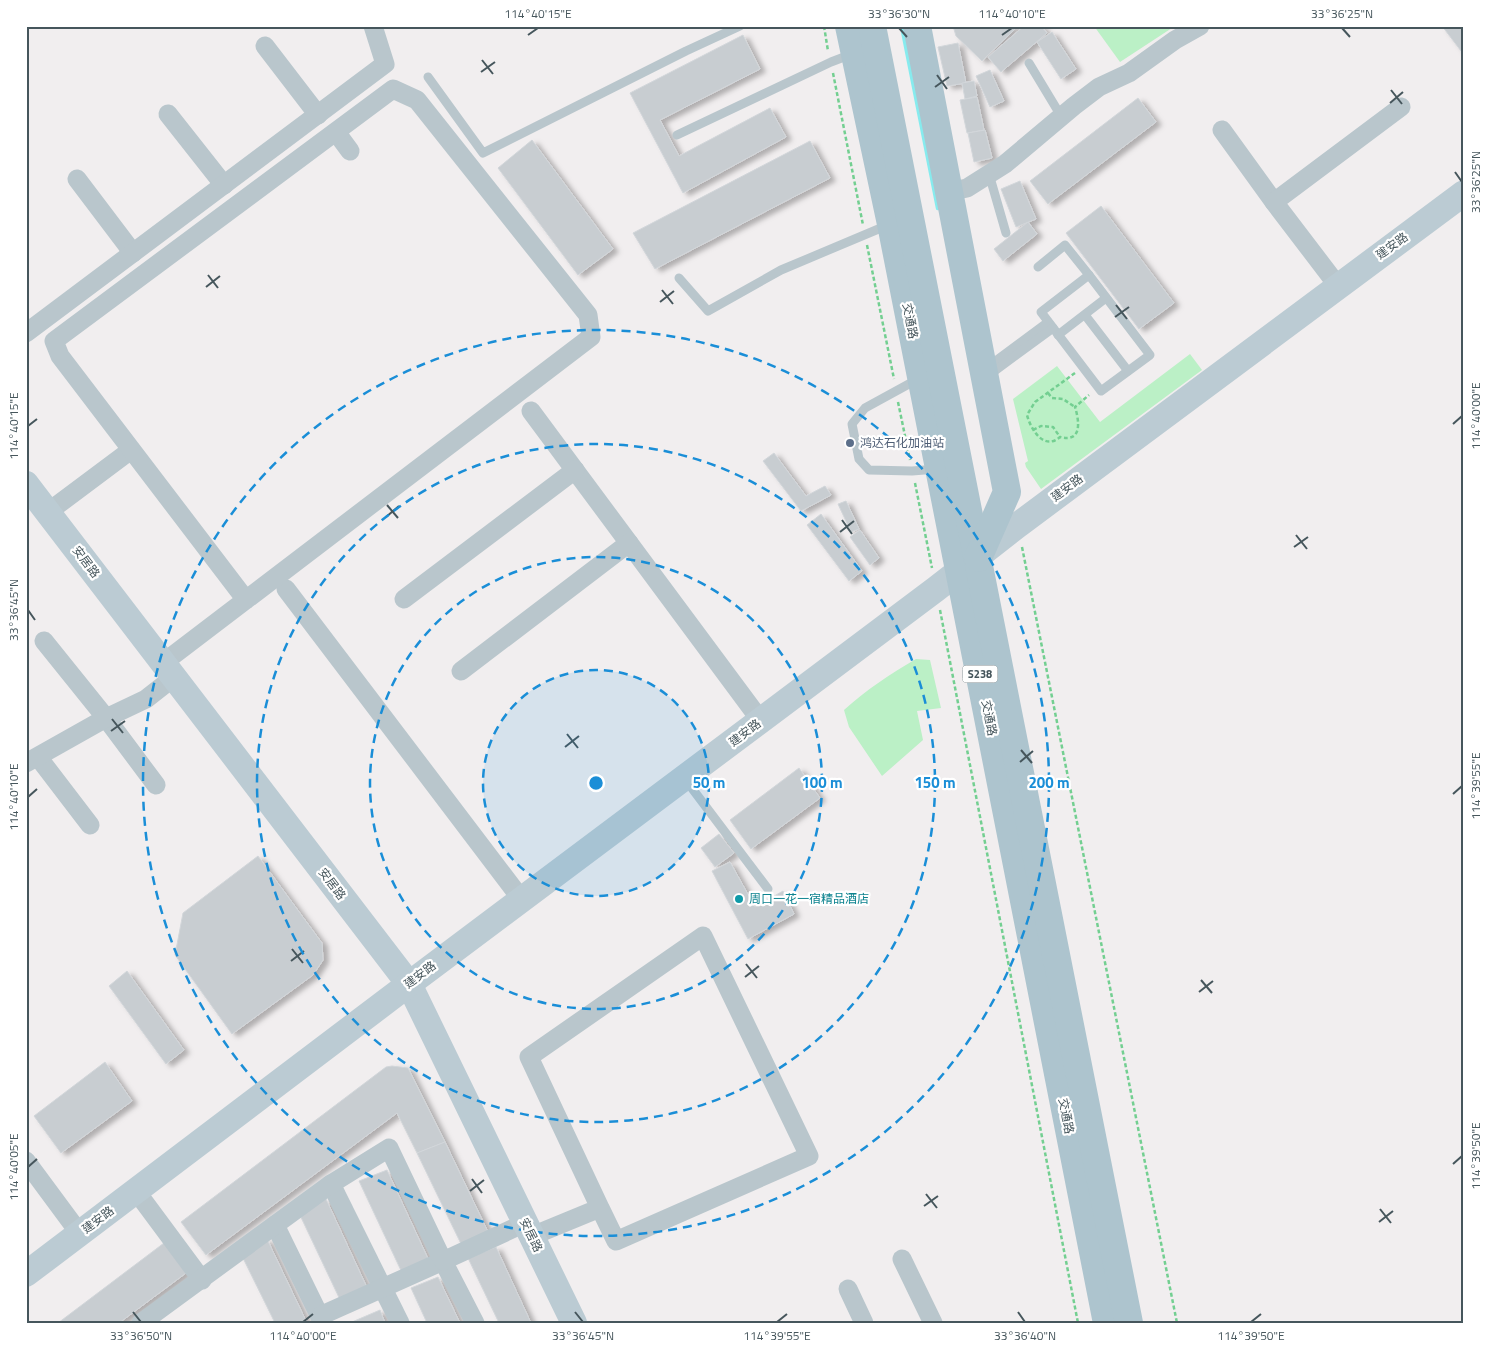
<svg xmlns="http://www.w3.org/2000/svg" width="1490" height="1349" viewBox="0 0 1490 1349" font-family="'Titillium Web','Noto Sans SC',sans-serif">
	<defs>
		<filter id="shadow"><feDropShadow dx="5.5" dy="3" stdDeviation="2.5" flood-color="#0004"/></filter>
	</defs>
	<rect width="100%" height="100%" fill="#f1eeef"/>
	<!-- green -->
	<g fill="#bbf0c6">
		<polygon points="1094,26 1175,26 1120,62"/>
		<polygon points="1190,354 1202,370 1041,489 1026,467 1025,463 1028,461 1013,399 1057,366 1100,422"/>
		<path d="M916,659L930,660L941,708L917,711L923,740L882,776L849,727L844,710C866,690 890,674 916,659Z"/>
	</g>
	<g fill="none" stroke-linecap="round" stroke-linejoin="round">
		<!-- stream -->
		<polyline stroke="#87ebee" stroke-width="4.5" points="902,26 938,208"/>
	</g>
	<!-- building -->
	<g fill="#c8cdd1" stroke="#d2d6da" filter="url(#shadow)">
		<polygon points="953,26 1018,26 982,61 956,36"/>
		<polygon points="1024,26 1041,26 1047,33 1001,72 988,57"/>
		<polygon points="1442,26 1464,26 1464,55"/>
		<polygon points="1052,32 1076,69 1061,79 1037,42"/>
		<polygon points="743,35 760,69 660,120 679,156 770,108 786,137 683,193 630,93"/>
		<polygon points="958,43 966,83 947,86 938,47"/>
		<polygon points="990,70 1004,101 990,107 976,76"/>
		<polygon points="974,81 977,96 965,99 962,83"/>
		<polygon points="977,97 984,130 967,133 960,100"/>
		<polygon points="1138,98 1156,122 1048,204 1030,181"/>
		<polygon points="985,130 992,158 974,162 968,133"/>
		<polygon points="532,140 613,249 578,275 498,168"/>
		<polygon points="810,141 830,178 655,269 633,233"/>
		<polygon points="1020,181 1036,219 1016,227 1001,189"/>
		<polygon points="1101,206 1174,303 1139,329 1066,233"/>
		<polygon points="1028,222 1037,234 1003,261 994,249"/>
		<polygon points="774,453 806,496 825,486 831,495 801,511 763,461"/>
		<polygon points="846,501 859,529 851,532 838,504"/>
		<polygon points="821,514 862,571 849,581 807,525"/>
		<polygon points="860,530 879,558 870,565 850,537"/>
		<polygon points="799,768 820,798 751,849 730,820"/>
		<polygon points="719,834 734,853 715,867 701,848"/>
		<polygon points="258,856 322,943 323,960 313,975 232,1034 175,955 183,913"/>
		<polygon points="730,862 755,907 783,891 794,914 748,939 712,871"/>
		<polygon points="127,971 184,1050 166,1064 109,986"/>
		<polygon points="105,1062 132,1101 61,1153 34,1116"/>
		<polygon points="392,1066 408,1068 445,1142 417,1153 397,1113 206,1255 181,1222 386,1067"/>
		<polygon points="445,1142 489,1234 463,1248 417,1153"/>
		<polygon points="387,1170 430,1263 404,1277 359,1181"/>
		<polygon points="326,1199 369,1292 343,1306 298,1211"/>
		<polygon points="267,1239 307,1323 275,1323 240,1252"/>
		<polygon points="164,1243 186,1273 119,1323 58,1323"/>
		<polygon points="496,1247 531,1323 499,1323 468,1258"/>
		<polygon points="438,1277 460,1323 427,1323 411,1288"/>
		<polygon points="380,1310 385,1323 352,1322"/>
	</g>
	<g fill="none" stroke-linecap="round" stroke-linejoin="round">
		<!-- path -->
		<g stroke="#73cf91" stroke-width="2.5" stroke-dasharray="4 2.5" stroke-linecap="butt">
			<polyline points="824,26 828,51"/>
			<polyline points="833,73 863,225"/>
			<polyline points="867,245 894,379"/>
			<path d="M1075,373L1035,402L1027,415C1031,430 1044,451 1060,437C1083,443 1079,420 1075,407L1089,395"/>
			<polyline points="1048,393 1052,398 1063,399 1075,407"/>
			<polyline points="898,402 910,460"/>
			<polyline points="1033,430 1041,426 1053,427 1060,437"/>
			<polyline points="915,483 932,568"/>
			<polyline points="1022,547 1177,1323"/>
			<polyline points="940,610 1078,1323"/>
		</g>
		<!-- lane -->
		<g stroke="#b9c6cc" stroke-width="9">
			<polyline points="1029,63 1061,116"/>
			<polyline points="428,77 483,153 686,51 740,26"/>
			<polyline points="677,135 831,62 852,54"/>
			<polyline points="989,174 1006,233"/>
			<polyline points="1038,267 1065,245 1089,275"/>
			<polygon points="1089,275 1150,355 1101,391 1041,312"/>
			<polyline points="679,278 708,311 781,270 888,225"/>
			<polyline points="1085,315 1128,371"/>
			<polyline points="1058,335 1106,298"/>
			<polyline points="986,368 1048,322"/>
			<polyline points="989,375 1053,328"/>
			<polyline points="918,379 865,408 852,424 859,459 869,470 912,471 937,469"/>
			<polyline points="685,779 768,889"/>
		</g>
		<!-- street -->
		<g stroke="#b9c6cc" stroke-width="19">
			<polyline points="265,46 318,115"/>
			<polyline points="168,114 224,185"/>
			<polyline points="1222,130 1274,202"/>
			<polyline points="336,132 350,151"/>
			<polyline points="77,179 133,253"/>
			<polyline points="948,192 967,188 1005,164 1074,106 1099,87 1129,73 1175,40 1200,26"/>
			<polyline points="1338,286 1274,202 1401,107"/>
			<polyline points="26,333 385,64 373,26"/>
			<polyline points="531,411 761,721"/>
			<polyline points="48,512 131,450"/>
			<polyline points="286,589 522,900"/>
			<polyline points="404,599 575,470"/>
			<polyline points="44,641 106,718 156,785"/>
			<polyline points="163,663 591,337 588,315 417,100 393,89 54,341 60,356 246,600"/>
			<polyline points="461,671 629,543"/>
			<polyline points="38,757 90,825"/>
			<polyline points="26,763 106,718 146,699 174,677"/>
			<polyline points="26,1161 80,1234"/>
			<polyline points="331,1184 400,1323"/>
			<polyline points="136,1191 202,1280"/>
			<polyline points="275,1225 323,1323"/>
			<polyline points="532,1236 600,1208 616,1241 809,1156 703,936 529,1057 600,1208"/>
			<polyline points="902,1259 933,1323"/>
			<polyline points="848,1289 864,1323"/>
			<polyline points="320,1316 443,1261 475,1323"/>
			<polyline points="141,1323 331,1184 389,1148 443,1261 525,1223"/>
		</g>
		<!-- secondary -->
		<g stroke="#bbcbd3" stroke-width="26">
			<polyline points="26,484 409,984 574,1323"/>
			<polyline points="26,1274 409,984 936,589 1018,525 1464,193"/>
		</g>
		<!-- primary -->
		<g stroke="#adc4ce" stroke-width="28">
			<polyline points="849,26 891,224 1107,1323"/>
			<polyline points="872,26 1129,1323"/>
			<polyline points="917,26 1007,492 978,558"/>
		</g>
	</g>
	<!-- ticks -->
	<path fill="none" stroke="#46565c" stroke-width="2" d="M899,28L907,37M1342,28L1350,37M528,35L538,28M1002,35L1012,28M482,60L493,74M481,72L495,62M937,75L947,89M935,87L949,77M1391,90L1402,104M1390,103L1403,92M1455,172L1462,182M208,275L218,288M206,287L220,276M662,290L673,304M660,302L674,291M1116,305L1127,319M1115,317L1129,307M1453,424L1462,416M28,426L37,419M387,505L398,518M386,517L399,506M842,520L852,534M840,532L854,521M1296,535L1307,549M1294,547L1308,537M28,610L35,620M112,719L123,733M111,731L125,721M567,734L578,748M565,747L579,736M1021,750L1032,763M1020,762L1033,751M1453,794L1462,786M28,797L37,789M292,949L303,963M291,961L304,951M746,964L757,978M745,977L759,966M1201,980L1212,993M1199,992L1213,981M1453,1164L1462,1156M28,1167L37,1159M472,1179L482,1193M470,1191L484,1180M926,1194L937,1208M924,1206L938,1196M1380,1209L1391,1223M1379,1222L1393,1211M133,1312L141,1322M575,1312L583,1322M1018,1312L1025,1322M303,1322L313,1314M777,1322L787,1314M1251,1322L1261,1314"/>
	<!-- distance rings -->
	<circle cx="596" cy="783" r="113" fill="#1a8ed7" fill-opacity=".12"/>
	<g fill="none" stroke="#1a8ed7" stroke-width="2.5" stroke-dasharray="9 6">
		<circle cx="596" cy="783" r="113"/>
		<circle cx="596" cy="783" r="226"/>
		<circle cx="596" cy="783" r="339"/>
		<circle cx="596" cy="783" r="453"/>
	</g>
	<!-- markers -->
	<circle fill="#5c6f8a" stroke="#fff" stroke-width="2" cx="850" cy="443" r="5"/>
	<circle fill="#0f9aa8" stroke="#fff" stroke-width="2" cx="739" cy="899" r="5"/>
	<g text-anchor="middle" stroke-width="4.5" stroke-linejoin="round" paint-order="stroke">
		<!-- shield labels -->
		<rect fill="#fff" stroke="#7e898d" stroke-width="1" x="962.5" y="665.5" width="35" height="17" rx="4"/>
		<g font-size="11" font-weight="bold" fill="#46565c">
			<text x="980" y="678">S238</text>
		</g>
		<!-- street labels -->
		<g font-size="12" fill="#46565c" stroke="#fff">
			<text transform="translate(1392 246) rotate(-36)" y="4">建安路</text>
			<text transform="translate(910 321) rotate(79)" y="4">交通路</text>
			<text transform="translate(1067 488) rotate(-37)" y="4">建安路</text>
			<text transform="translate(86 562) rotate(53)" y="4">安居路</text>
			<text transform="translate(989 718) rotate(79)" y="4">交通路</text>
			<text transform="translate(745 733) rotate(-37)" y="4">建安路</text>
			<text transform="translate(332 884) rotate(53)" y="4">安居路</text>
			<text transform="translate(420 975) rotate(-37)" y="4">建安路</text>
			<text transform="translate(1066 1116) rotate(79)" y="4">交通路</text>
			<text transform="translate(98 1220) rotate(-37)" y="4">建安路</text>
			<text transform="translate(531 1235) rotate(64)" y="4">安居路</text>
		</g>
		<!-- service labels -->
		<g font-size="12" fill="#4e5e75" stroke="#fff" text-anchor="start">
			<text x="860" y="447">鸿达石化加油站</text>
		</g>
		<!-- culture labels -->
		<g font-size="12" fill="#0d838f" stroke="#fff" text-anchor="start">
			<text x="749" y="903">周口一花一宿精品酒店</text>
		</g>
	</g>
	<circle cx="596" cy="783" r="8" fill="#1a8ed7" stroke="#fff" stroke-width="2.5"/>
	<g font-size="15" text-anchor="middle" font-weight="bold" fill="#1a8ed7" stroke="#fff" stroke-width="4.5" stroke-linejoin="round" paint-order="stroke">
		<text x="709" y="788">50 m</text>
		<text x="822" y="788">100 m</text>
		<text x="935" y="788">150 m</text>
		<text x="1049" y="788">200 m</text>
	</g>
	<!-- border -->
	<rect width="1490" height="1349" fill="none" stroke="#ffffff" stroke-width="55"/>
	<rect x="28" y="28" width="1434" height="1294" fill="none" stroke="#46565c" stroke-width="2"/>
	<g font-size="12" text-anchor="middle" fill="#46565c">
		<text x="538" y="18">114°40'15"E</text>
		<text x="899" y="18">33°36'30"N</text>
		<text x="1012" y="18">114°40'10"E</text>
		<text x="1342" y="18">33°36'25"N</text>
		<text transform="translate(1476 182) rotate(-90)" y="4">33°36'25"N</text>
		<text transform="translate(1476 416) rotate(-90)" y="4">114°40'00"E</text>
		<text transform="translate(14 426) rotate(-90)" y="4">114°40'15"E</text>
		<text transform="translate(14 610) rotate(-90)" y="4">33°36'45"N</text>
		<text transform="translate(1476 786) rotate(-90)" y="4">114°39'55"E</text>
		<text transform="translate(14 797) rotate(-90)" y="4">114°40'10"E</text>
		<text transform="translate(1476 1156) rotate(-90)" y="4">114°39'50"E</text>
		<text transform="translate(14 1167) rotate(-90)" y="4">114°40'05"E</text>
		<text x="141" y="1340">33°36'50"N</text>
		<text x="303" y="1340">114°40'00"E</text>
		<text x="583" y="1340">33°36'45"N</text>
		<text x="777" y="1340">114°39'55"E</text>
		<text x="1025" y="1340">33°36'40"N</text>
		<text x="1251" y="1340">114°39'50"E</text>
	</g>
</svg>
